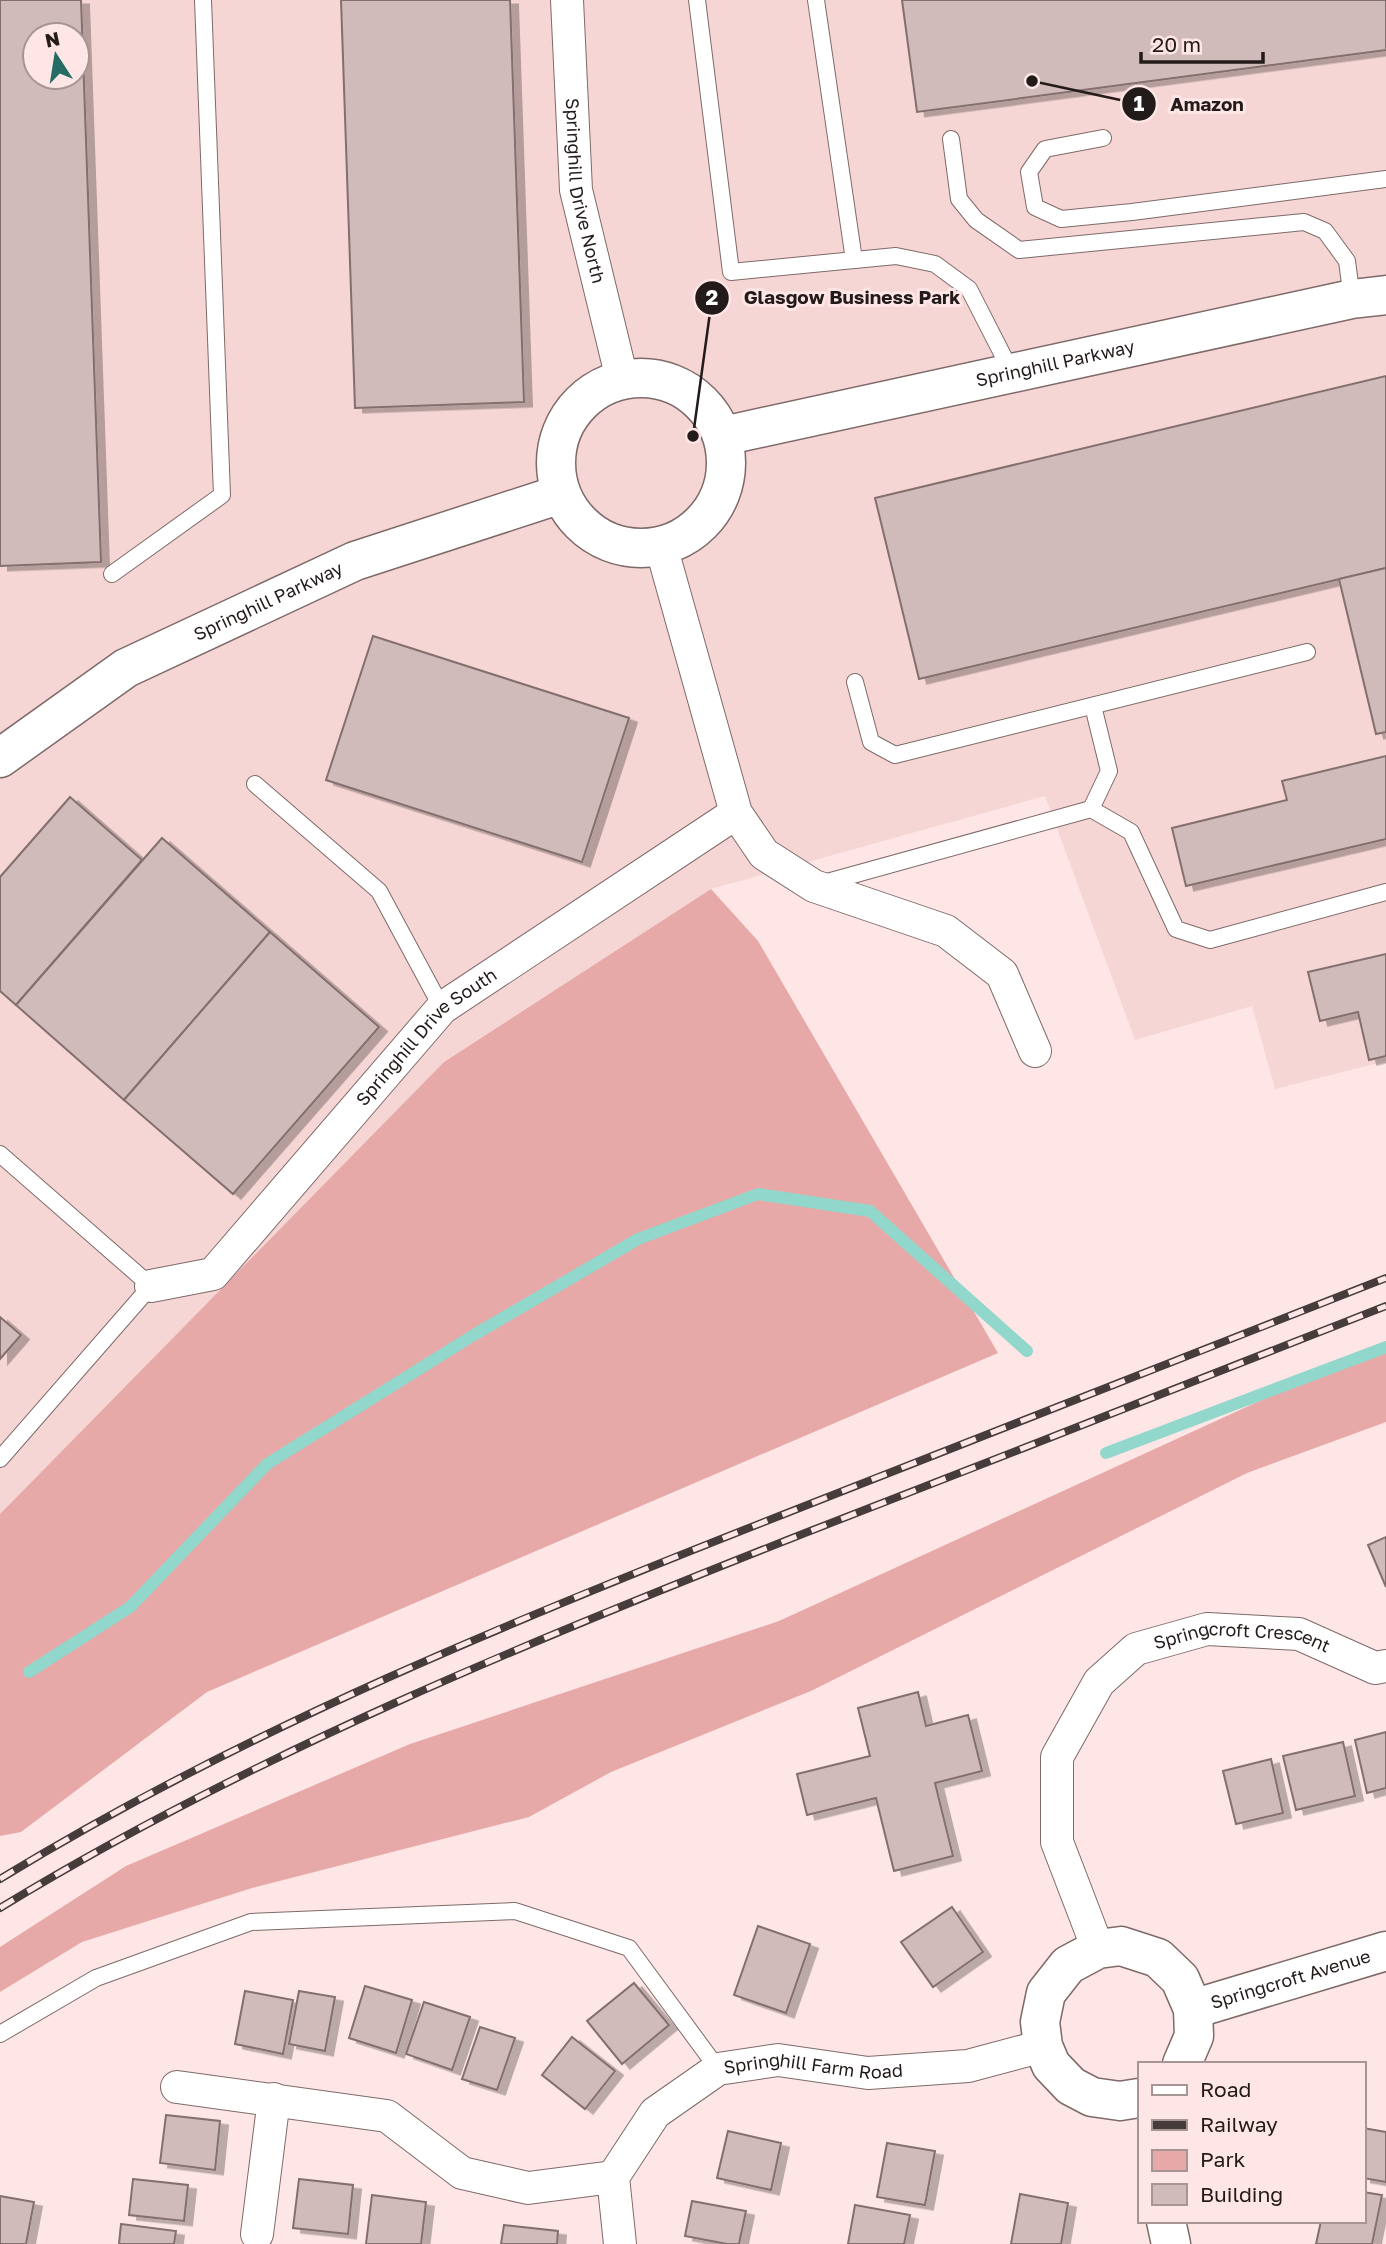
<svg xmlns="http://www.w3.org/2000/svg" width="1386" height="2244" viewBox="0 0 1386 2244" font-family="'Golos Text',sans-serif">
	<defs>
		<filter id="shadow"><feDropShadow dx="8" dy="4.5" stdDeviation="0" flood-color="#0004"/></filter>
	</defs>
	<rect width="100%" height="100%" fill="#fde6e5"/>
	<!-- built -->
	<path fill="#f6d6d4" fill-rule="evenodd" d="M0,0H1386V1061L1275,1089L1252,1006L1135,1040L1045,796L711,889L444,1062L0,1514ZM35,35H77V77H35Z"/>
	<!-- green -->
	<g fill="#e6a9a7">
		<polygon points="711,889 758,941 998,1353 207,1692 21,1832 0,1836 0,1514 444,1062"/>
		<polygon points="1386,1343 1386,1422 1247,1473 811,1691 611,1772 529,1817 252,1888 82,1942 0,1992 0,1947 126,1866 410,1744 779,1621"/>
	</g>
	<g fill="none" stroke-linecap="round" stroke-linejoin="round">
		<!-- stream -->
		<g stroke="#91d7cc" stroke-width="12">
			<polyline points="1106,1453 1386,1347"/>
			<polyline points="29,1672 130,1607 267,1464 472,1336 638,1239 758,1194 870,1211 1027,1351"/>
		</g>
	</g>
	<!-- building -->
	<g fill="#d1bbba" stroke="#836f6e" stroke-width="2" fill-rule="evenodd" filter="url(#shadow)">
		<path d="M0,0H81L101,562L0,566ZM35,35H77V77H35Z"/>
		<polygon points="341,0 510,0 524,402 355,408"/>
		<polygon points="902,0 1386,0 1386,50 917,112"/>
		<polygon points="1386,376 1386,568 919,679 875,498"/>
		<polygon points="1386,568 1386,732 1376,734 1339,579"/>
		<polygon points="373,636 629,718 582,862 326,780"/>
		<polygon points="1386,756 1386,839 1186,886 1172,828 1287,800 1282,781"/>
		<polygon points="70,797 142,860 16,1005 0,991 0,877"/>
		<polygon points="162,838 270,932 124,1100 16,1005"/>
		<polygon points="270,932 379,1027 233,1194 124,1100"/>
		<polygon points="1386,954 1386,1056 1369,1060 1358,1012 1320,1021 1308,972"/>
		<polygon points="0,1317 21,1335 0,1359"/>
		<polygon points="1386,1537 1386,1587 1368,1545"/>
		<polygon points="918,1692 926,1726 968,1715 982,1771 935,1783 953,1856 894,1871 876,1798 807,1815 797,1774 870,1756 858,1708"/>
		<polygon points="1386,1732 1386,1788 1367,1793 1355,1740"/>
		<polygon points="1343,1742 1355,1796 1296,1810 1283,1756"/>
		<polygon points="1271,1759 1283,1813 1236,1824 1223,1771"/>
		<polygon points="952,1907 983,1952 933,1987 901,1942"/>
		<polygon points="758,1926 810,1944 786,2013 734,1995"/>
		<polygon points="634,1983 669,2025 622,2064 587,2021"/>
		<polygon points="365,1986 412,2000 396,2053 349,2038"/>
		<polygon points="245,1991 293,2000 283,2054 235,2044"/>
		<polygon points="299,1991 335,1997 325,2051 289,2044"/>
		<polygon points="424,2002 470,2017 452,2070 406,2054"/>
		<polygon points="480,2027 515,2038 497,2090 462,2079"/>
		<polygon points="572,2037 615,2071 585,2109 542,2075"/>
		<polygon points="166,2115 220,2121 215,2170 160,2163"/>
		<polygon points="1363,2128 1386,2132 1386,2182 1363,2178"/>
		<polygon points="728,2131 781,2143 771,2190 717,2178"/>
		<polygon points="887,2143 935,2151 925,2205 877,2197"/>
		<polygon points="133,2179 188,2185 184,2221 129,2215"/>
		<polygon points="299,2179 353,2185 348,2234 293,2228"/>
		<polygon points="1363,2192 1382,2195 1372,2244 1316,2244 1321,2221 1363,2221"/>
		<polygon points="1020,2194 1068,2203 1061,2244 1011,2244"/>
		<polygon points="372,2195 426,2202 421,2244 366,2244"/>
		<polygon points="0,2196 34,2202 26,2244 0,2244"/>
		<polygon points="692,2201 746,2211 739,2244 727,2244 685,2236"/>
		<polygon points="855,2205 910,2215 904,2244 848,2244"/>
		<polygon points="121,2224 176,2231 174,2244 119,2244"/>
		<polygon points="504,2225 558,2231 557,2244 501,2244"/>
	</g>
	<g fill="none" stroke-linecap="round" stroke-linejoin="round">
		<defs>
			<g id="service">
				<polyline points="697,0 731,272 896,256 935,264 969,289 1012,373"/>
				<polyline points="816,0 854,260"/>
				<polyline points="1103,138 1045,149 1029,172 1035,207 1061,219 1132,212 1386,179"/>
				<polyline points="951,139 959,199 976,220 1019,250 1304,222 1325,231 1347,261 1352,299"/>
				<polyline points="112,574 222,495 203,0"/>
				<polyline points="855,682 871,742 895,755 1307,652"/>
				<polyline points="255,784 379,891 442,1008"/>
				<polyline points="1091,809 1109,771 1093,706"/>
				<polyline points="820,884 1091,809 1131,832 1176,929 1210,940 1386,892"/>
				<polyline points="0,1154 151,1286 0,1459"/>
				<polyline points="0,2034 96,1978 251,1922 515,1911 629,1948 718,2069"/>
			</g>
			<g id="minor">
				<path id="s1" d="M567,0L576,190L622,379"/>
				<polyline points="661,546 736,813 764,854 814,886 946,931 1002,974 1035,1051"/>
				<path id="s2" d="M151,1286L213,1274L442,1008L736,813"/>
				<path id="s3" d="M1098,1949L1057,1842V1757L1099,1682L1136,1649L1207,1629L1299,1634L1375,1668L1386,1666"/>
				<polyline points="177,2087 387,2116 462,2173 528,2188 613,2177"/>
				<polyline points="257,2234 274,2099"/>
				<path id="s4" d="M620,2244L613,2177L655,2113L718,2069L778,2060L868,2073L968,2066L1043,2046"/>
			</g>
			<g id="tertiary">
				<circle cx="641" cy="463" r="85"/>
				<path id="s5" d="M723,436L1352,299L1386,295"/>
				<path id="s6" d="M0,758L126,668L355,561L561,494"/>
				<path id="s7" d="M1193,2009L1386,1951"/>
				<polyline points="1139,2098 1120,2101 1092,2097 1071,2086 1051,2065 1043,2046 1040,2022 1046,1993 1068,1965 1098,1949 1121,1946 1158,1958 1180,1979 1193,2009 1194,2036 1182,2064"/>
				<polyline points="1166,2221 1171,2244"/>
			</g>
		</defs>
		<!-- service casing -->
		<use href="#service" stroke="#7e6a69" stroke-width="18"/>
		<!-- minor casing -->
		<use href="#minor" stroke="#7e6a69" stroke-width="34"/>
		<!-- tertiary casing -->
		<use href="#tertiary" stroke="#7e6a69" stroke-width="41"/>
		<!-- service -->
		<use href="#service" stroke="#fff" stroke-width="16"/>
		<!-- minor -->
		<use href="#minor" stroke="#fff" stroke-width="32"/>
		<!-- tertiary -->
		<use href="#tertiary" stroke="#fff" stroke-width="38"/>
		<defs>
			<g id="rail">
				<path d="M0,1879C249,1727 521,1617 792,1511C990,1433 1188,1356 1386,1278"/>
				<path d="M0,1908C253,1754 530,1641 805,1533C999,1458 1192,1382 1386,1306"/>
			</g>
		</defs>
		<!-- rail casing -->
		<use href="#rail" stroke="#463c3b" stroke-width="8"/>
		<!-- rail -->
		<use href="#rail" stroke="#fde6e5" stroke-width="5" stroke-dasharray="16" stroke-linecap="butt"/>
	</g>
	<g text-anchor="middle" stroke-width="6" stroke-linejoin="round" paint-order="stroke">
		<!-- street labels -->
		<g font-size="18" fill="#231b1a" stroke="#fde6e5">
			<text dy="6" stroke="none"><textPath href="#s1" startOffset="192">Springhill Drive North</textPath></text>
			<text dy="6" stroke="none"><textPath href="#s5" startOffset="340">Springhill Parkway</textPath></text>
			<text dy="6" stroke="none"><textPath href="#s6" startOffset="312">Springhill Parkway</textPath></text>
			<text dy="6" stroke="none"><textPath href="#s2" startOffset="383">Springhill Drive South</textPath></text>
			<text dy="6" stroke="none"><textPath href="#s3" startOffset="444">Springcroft Crescent</textPath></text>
			<text dy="6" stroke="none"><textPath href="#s7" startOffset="102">Springcroft Avenue</textPath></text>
			<text dy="6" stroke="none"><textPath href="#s4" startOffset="317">Springhill Farm Road</textPath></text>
		</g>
	</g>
	<!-- callouts -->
	<path fill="none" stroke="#231b1a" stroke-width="2.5" d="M1032 81L1139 104M693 436L712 298"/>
	<g fill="#231b1a" stroke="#fde6e5" stroke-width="2.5">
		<circle cx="1032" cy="81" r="7"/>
		<circle cx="693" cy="436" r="7"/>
		<circle cx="1139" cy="104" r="18"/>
		<circle cx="712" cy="298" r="18"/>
	</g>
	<g font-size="21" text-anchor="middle" font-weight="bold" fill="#fff">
		<text x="1139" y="111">1</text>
		<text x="712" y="305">2</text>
	</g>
	<g font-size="19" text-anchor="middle" font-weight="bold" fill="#231b1a" stroke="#fde6e5" stroke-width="6" stroke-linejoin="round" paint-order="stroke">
		<text x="1207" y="111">Amazon</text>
		<text x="852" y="304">Glasgow Business Park</text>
	</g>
	<!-- legend -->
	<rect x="1138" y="2062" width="228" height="161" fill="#fde6e5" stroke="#a69594" stroke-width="2"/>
	<rect x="1152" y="2085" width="35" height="10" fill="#ffffff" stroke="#a69594" stroke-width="2"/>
	<text x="1200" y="2097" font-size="21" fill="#231b1a">Road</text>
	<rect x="1152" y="2120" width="35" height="10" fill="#463c3b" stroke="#a69594" stroke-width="2"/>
	<text x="1200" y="2132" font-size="21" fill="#231b1a">Railway</text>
	<rect x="1152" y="2150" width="35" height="21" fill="#e6a9a7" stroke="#a69594" stroke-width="2"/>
	<text x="1200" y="2167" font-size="21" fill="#231b1a">Park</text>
	<rect x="1152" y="2184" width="35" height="21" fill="#d1bbba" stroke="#a69594" stroke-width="2"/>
	<text x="1200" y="2202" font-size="21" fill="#231b1a">Building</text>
	<!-- north arrow -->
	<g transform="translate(56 56) rotate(348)"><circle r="33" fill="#fde6e5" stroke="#a69594" stroke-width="2"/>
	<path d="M0-5L12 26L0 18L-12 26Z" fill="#256d64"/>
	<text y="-10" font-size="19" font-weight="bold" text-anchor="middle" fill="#231b1a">N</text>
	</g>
	<!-- scale -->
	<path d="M1141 52v10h122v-10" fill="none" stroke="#231b1a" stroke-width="3.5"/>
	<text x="1152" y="52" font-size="21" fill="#231b1a" stroke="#fde6e5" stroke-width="5" paint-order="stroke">20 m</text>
</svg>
